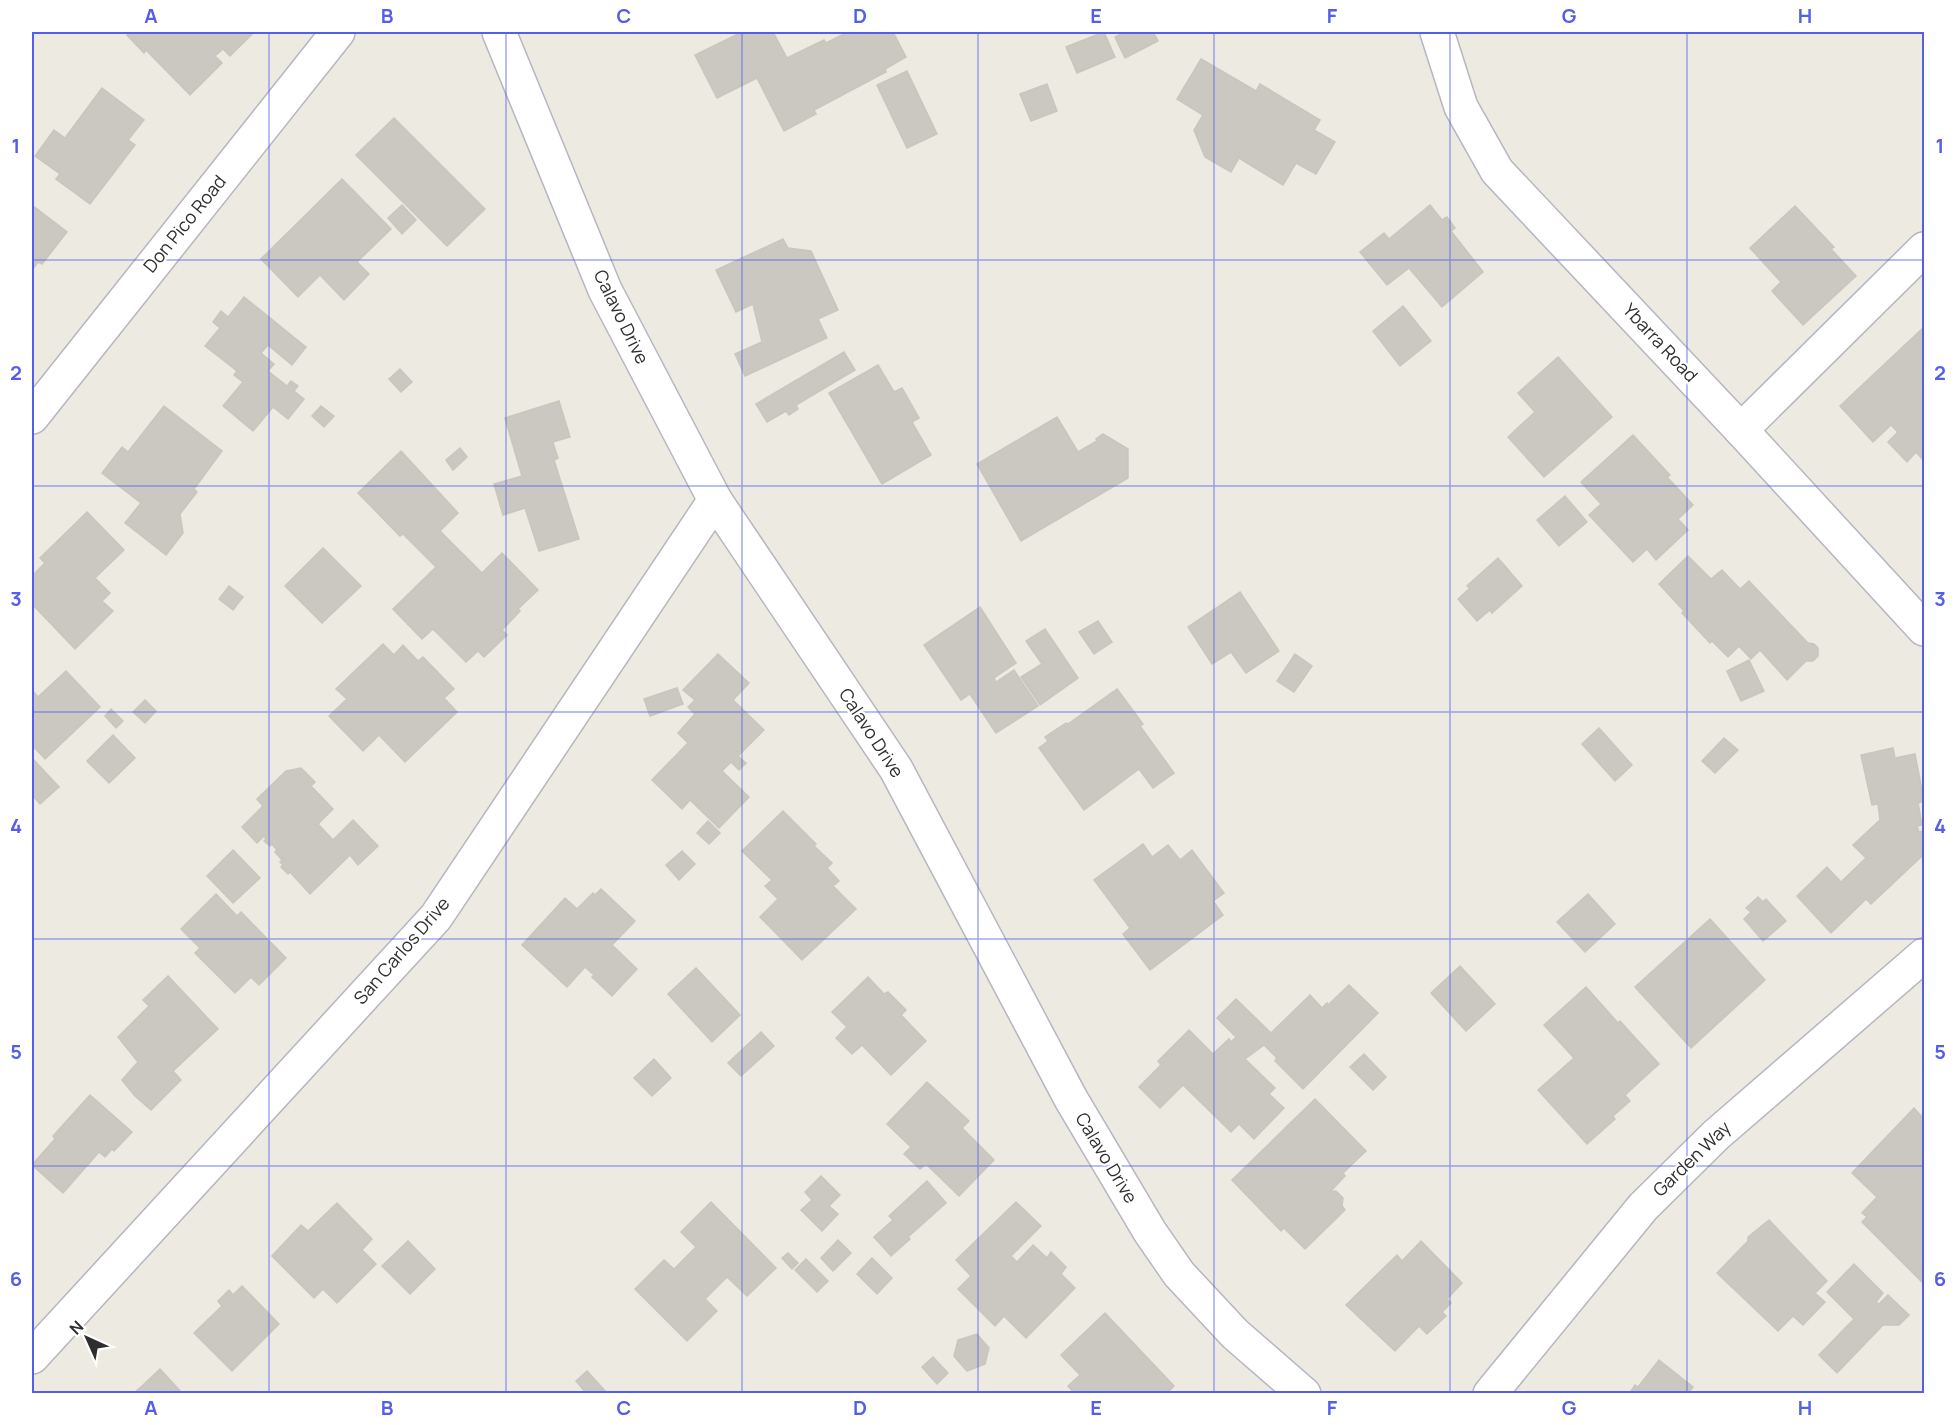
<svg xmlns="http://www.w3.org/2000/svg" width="1956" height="1425" viewBox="0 0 1956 1425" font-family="Manrope,sans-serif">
	<rect width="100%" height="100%" fill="#edeae2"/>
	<!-- building -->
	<g fill="#cac8c0" stroke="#c9c6bb" stroke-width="1.5">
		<polygon points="131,32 249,32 252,34 230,56 223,49 215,56 222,63 190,95 146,50 144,53 127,35"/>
		<polygon points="742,32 773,32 787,58 824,40 826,43 848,32 893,32 906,57 885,69 886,72 814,110 816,114 784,131 757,78 717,98 695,55"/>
		<polygon points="1104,32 1115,57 1077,73 1066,47"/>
		<polygon points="1125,32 1153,32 1158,41 1125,58 1115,37"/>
		<polygon points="1201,59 1256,91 1260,84 1320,120 1314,130 1335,142 1316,174 1296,163 1283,185 1239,158 1231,172 1205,157 1194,130 1203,115 1177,99"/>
		<polygon points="907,71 937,134 907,148 877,85"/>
		<polygon points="1047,84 1057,111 1031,121 1020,94"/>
		<polygon points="102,88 144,120 128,140 135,145 90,204 56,179 60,174 35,156 54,130 65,138"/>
		<polygon points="394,118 485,209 447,246 356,155"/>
		<polygon points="342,179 391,229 357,262 369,274 344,300 320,275 298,297 261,259"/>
		<polygon points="32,205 67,232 42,264 38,262 32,270"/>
		<polygon points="402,205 416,220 402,234 388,218"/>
		<polygon points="1430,205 1442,220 1447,217 1455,228 1451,231 1483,272 1442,307 1409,268 1387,285 1360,252 1384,233 1389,239"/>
		<polygon points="1795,206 1834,247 1831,249 1856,276 1803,325 1772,291 1781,282 1750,248"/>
		<polygon points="783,239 788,248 811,251 838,310 818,319 827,338 745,376 735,354 762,342 753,304 736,312 716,270"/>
		<polygon points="244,297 306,347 292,365 268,345 261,353 274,364 268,371 287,386 291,381 298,386 294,391 304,399 288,419 273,407 253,431 223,406 243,382 234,375 237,371 205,346 220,328 213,322 221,311 228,317"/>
		<polygon points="1403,306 1431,341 1400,366 1373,331"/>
		<polygon points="1924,327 1924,461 1916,452 1907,462 1888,442 1898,432 1891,425 1873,442 1840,406"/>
		<polygon points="844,352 855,370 796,405 798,409 789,415 786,411 767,422 756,404"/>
		<polygon points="1558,357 1612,417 1544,477 1508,437 1535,412 1518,393"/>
		<polygon points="878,365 894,392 902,388 919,418 912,422 931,455 882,484 829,393"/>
		<polygon points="400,369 412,382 401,392 389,379"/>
		<polygon points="559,401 570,437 549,443 550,445 553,443 558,458 554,460 579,539 539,551 525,508 503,515 494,484 522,476 505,418"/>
		<polygon points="164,406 222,451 194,489 197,492 180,514 183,533 166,555 125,523 141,503 102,473 122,447 128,452"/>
		<polygon points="321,406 334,416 324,427 312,416"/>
		<polygon points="1057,417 1078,452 1097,441 1096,439 1103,434 1128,449 1128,478 1021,541 977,464"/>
		<polygon points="1633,435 1670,475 1667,477 1693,505 1678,519 1688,530 1656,560 1647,549 1633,562 1589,515 1601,504 1581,482"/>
		<polygon points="460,448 467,457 453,470 446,460"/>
		<polygon points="401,451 458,513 440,531 482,573 502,553 538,590 518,609 520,611 502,630 507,635 484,657 478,651 466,662 433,629 422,639 393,609 436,567 403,534 400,536 358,493"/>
		<polygon points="1565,496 1587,522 1559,546 1537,520"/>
		<polygon points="87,512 124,550 95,578 110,593 102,601 113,611 75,649 32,604 32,576 45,563 40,558"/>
		<polygon points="323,548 361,586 322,623 285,586"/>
		<polygon points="1688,556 1711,579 1722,570 1740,589 1749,581 1808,643 1814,644 1818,648 1818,656 1813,661 1806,661 1787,680 1760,650 1751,659 1739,646 1728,657 1712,641 1710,643 1682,613 1684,611 1659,584"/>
		<polygon points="1498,558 1522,586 1492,613 1490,610 1477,621 1458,599 1470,588 1467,586"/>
		<polygon points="229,586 243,597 233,610 219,599"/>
		<polygon points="1240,592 1279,651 1246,673 1231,652 1212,664 1188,627"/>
		<polygon points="980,607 1016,663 994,678 996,682 1014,670 1038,706 996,733 970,694 961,700 924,645"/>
		<polygon points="1098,621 1112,642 1094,654 1079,632"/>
		<polygon points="1045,629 1078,678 1040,705 1021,677 1042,664 1026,641"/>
		<polygon points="383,644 394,655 403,645 418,661 423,657 454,689 444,698 457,712 405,762 379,735 363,751 329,716 347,699 336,689"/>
		<polygon points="718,654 749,683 733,700 764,730 738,756 746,763 739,770 731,762 722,771 749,797 719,828 690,800 682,809 652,780 688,743 678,733 695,714 688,707 695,700 683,690"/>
		<polygon points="1295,654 1312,666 1294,692 1277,681"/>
		<polygon points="1749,660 1764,691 1741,701 1727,671"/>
		<polygon points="66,671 100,707 45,759 32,745 32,690 38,697"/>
		<polygon points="677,688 683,704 650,716 644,699"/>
		<polygon points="1117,689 1143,724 1140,726 1174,773 1153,788 1139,769 1084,810 1039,748 1048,741 1045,737 1066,723 1068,724"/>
		<polygon points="145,700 156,711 145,723 133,712"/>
		<polygon points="111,709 123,721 116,728 105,716"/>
		<polygon points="1599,728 1632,765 1615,781 1582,744"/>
		<polygon points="113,735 135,758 109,783 87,761"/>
		<polygon points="1724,738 1738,750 1715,773 1702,761"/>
		<polygon points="1893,748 1895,758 1915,754 1924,801 1918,803 1922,825 1917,826 1919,832 1924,831 1924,856 1921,857 1871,904 1866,899 1831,933 1797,896 1827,867 1841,882 1866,858 1853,845 1880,820 1878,804 1872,805 1861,755"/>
		<polygon points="32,758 59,787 40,804 32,795"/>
		<polygon points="301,768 315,782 311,786 333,809 318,824 333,840 353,820 378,846 358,865 350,855 310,894 290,872 288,874 281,867 283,865 280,862 284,858 283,857 281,859 275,852 277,850 272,844 270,846 264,841 266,839 264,836 257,843 242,827 263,806 257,799 286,771"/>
		<polygon points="783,811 816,844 814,846 832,863 827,868 839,881 833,886 856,909 802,960 760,917 778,899 765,886 772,880 742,851"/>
		<polygon points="708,821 720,833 709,844 697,833"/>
		<polygon points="1143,844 1152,857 1168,845 1180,860 1192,850 1224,893 1213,901 1223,915 1150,970 1123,934 1130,928 1094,880"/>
		<polygon points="233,850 260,878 233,903 207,876"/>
		<polygon points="682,851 695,864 679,880 666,865"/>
		<polygon points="601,889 635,921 612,945 637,969 612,996 592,977 594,975 585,967 567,987 522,945 565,898 577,909 593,893 595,895"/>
		<polygon points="216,894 237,916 241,912 286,958 259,985 251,977 235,993 195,953 200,948 181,929"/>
		<polygon points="1588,894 1615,924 1585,952 1557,922"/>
		<polygon points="1758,897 1763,902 1766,899 1786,921 1763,941 1744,919 1751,912 1746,908"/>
		<polygon points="1710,919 1765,980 1691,1048 1635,987"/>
		<polygon points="1460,966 1495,1004 1466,1031 1431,993"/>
		<polygon points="696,968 740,1015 712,1042 668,994"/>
		<polygon points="168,976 218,1029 173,1071 181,1080 151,1110 135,1096 122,1080 138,1062 118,1037 149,1006 143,1000"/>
		<polygon points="868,977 884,994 888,992 906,1010 901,1015 926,1041 891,1075 862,1045 852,1054 836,1038 847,1027 832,1012"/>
		<polygon points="1349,985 1378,1013 1303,1089 1275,1061 1277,1058 1264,1045 1245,1059 1275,1088 1269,1094 1284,1108 1254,1139 1239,1124 1231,1132 1183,1085 1160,1108 1139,1087 1161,1065 1158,1061 1189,1030 1213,1054 1229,1039 1231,1042 1236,1037 1217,1018 1236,999 1271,1033 1310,995 1322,1008 1327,1003 1328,1005"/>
		<polygon points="1586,987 1618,1023 1620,1021 1659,1064 1625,1095 1630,1101 1613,1116 1615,1119 1587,1144 1538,1090 1574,1058 1544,1025"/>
		<polygon points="761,1032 774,1046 741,1076 728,1063"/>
		<polygon points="1364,1054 1386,1077 1373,1090 1350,1067"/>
		<polygon points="654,1059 671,1078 652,1096 634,1078"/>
		<polygon points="927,1082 969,1121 962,1128 994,1160 959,1196 926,1164 920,1169 904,1154 911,1147 887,1124"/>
		<polygon points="90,1095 132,1132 114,1151 112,1149 105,1157 99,1152 63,1193 32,1165 55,1139 53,1136"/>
		<polygon points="1315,1099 1366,1151 1343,1173 1345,1176 1330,1192 1336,1191 1343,1198 1342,1206 1345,1210 1305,1249 1284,1228 1281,1231 1232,1180"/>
		<polygon points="1914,1108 1924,1119 1924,1284 1862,1222 1867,1217 1862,1213 1877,1197 1852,1173"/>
		<polygon points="821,1176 840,1195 829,1206 838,1214 822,1231 801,1210 812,1200 805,1192"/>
		<polygon points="927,1181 946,1203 908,1237 910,1239 891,1256 874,1237 893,1220 889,1216"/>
		<polygon points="711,1202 776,1268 747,1296 727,1277 705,1299 717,1311 687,1341 635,1289 664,1260 674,1269 696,1247 681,1232"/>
		<polygon points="1016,1202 1041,1226 1011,1256 1017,1262 1033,1245 1047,1258 1051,1252 1066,1267 1061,1274 1075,1288 1026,1338 1004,1316 995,1326 958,1289 971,1276 956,1260"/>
		<polygon points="337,1203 372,1239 362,1250 376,1264 337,1303 323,1289 314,1298 272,1256 301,1225 308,1231"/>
		<polygon points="1769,1220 1827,1281 1815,1293 1825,1302 1803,1325 1793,1316 1778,1331 1717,1273 1748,1241 1748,1237"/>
		<polygon points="838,1240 851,1253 833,1271 821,1258"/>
		<polygon points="408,1241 435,1269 410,1294 382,1266"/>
		<polygon points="1421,1241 1462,1283 1447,1299 1451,1303 1442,1312 1446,1316 1427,1334 1419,1326 1395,1351 1346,1305 1397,1255 1402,1261"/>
		<polygon points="788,1253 798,1263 792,1269 782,1258"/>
		<polygon points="872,1258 892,1278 877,1294 857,1274"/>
		<polygon points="806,1259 828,1281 817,1292 795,1270"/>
		<polygon points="1854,1264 1883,1293 1876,1302 1879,1304 1888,1295 1909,1315 1899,1325 1883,1325 1837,1373 1819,1355 1854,1319 1827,1292"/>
		<polygon points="242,1286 279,1324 232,1371 194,1333 222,1306 218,1301 229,1290 233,1295"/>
		<polygon points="1105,1313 1174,1386 1166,1394 1075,1394 1068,1386 1080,1375 1061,1355"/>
		<polygon points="977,1334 989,1348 985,1364 967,1371 954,1356 958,1340"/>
		<polygon points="933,1357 948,1373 937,1384 922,1367"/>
		<polygon points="1659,1360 1693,1387 1688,1394 1629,1394 1635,1385 1638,1387"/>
		<polygon points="160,1369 183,1394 133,1394 142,1386"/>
		<polygon points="587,1371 608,1394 587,1394 576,1381"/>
	</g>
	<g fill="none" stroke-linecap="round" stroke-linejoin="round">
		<defs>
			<g id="minor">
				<polyline points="1437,32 1461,107 1497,171 1741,430 1924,629"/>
				<polyline points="32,417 338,32"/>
				<polyline points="1741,430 1924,249"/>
				<polyline points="32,1357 436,917 715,500"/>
				<polyline points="1490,1394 1643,1207 1716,1135 1924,955"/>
			</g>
			<polyline id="tertiary" points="499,32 605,290 715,500 896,769 1071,1099 1150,1232 1179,1274 1235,1334 1304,1394"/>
		</defs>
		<!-- minor casing -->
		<use href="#minor" stroke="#b5b6c0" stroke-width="36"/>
		<!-- tertiary casing -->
		<use href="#tertiary" stroke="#b5b6c0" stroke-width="36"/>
		<!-- minor -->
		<use href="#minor" stroke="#fff" stroke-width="33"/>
		<!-- tertiary -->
		<use href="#tertiary" stroke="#fff" stroke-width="33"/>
	</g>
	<!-- grid -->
	<path fill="none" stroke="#545ee9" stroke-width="1.5" stroke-opacity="0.55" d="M269,32V1394M506,32V1394M742,32V1394M978,32V1394M1214,32V1394M1450,32V1394M1687,32V1394M32,260H1924M32,486H1924M32,712H1924M32,939H1924M32,1166H1924"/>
	<g text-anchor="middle" stroke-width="4.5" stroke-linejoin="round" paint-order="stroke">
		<!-- street labels -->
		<g font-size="18" fill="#2e2e2e" stroke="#fff">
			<text transform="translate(185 224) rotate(-51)" y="6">Don Pico Road</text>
			<text transform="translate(621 317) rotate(64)" y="6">Calavo Drive</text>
			<text transform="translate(1660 343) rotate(47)" y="6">Ybarra Road</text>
			<text transform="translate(871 733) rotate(57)" y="6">Calavo Drive</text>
			<text transform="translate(402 951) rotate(-49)" y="6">San Carlos Drive</text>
			<text transform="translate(1106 1158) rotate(59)" y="6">Calavo Drive</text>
			<text transform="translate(1692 1159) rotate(-44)" y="6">Garden Way</text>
		</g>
	</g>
	<!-- border -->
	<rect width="1956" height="1425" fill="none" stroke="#ffffff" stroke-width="66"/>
	<!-- north arrow -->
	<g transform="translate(87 1338) rotate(315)" stroke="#ffffff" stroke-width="4.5" paint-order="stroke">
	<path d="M0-4.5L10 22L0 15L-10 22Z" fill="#2e2e2e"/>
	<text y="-9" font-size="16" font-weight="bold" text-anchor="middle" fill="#2e2e2e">N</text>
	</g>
	<rect x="33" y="33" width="1890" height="1359" fill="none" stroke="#545ee9" stroke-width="2"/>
	<g font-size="20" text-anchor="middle" font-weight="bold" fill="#545ee9">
		<text x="151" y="23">A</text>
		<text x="387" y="23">B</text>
		<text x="624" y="23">C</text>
		<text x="860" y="23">D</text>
		<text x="1096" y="23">E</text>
		<text x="1332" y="23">F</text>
		<text x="1569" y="23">G</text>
		<text x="1805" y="23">H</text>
		<text x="16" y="153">1</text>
		<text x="1940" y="153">1</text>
		<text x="16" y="380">2</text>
		<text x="1940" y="380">2</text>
		<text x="16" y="606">3</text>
		<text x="1940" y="606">3</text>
		<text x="16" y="833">4</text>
		<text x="1940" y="833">4</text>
		<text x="16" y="1059">5</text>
		<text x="1940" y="1059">5</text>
		<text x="16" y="1286">6</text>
		<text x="1940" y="1286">6</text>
		<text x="151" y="1415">A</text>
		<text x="387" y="1415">B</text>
		<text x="624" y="1415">C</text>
		<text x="860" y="1415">D</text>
		<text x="1096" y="1415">E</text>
		<text x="1332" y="1415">F</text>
		<text x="1569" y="1415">G</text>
		<text x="1805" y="1415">H</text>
	</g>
</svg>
